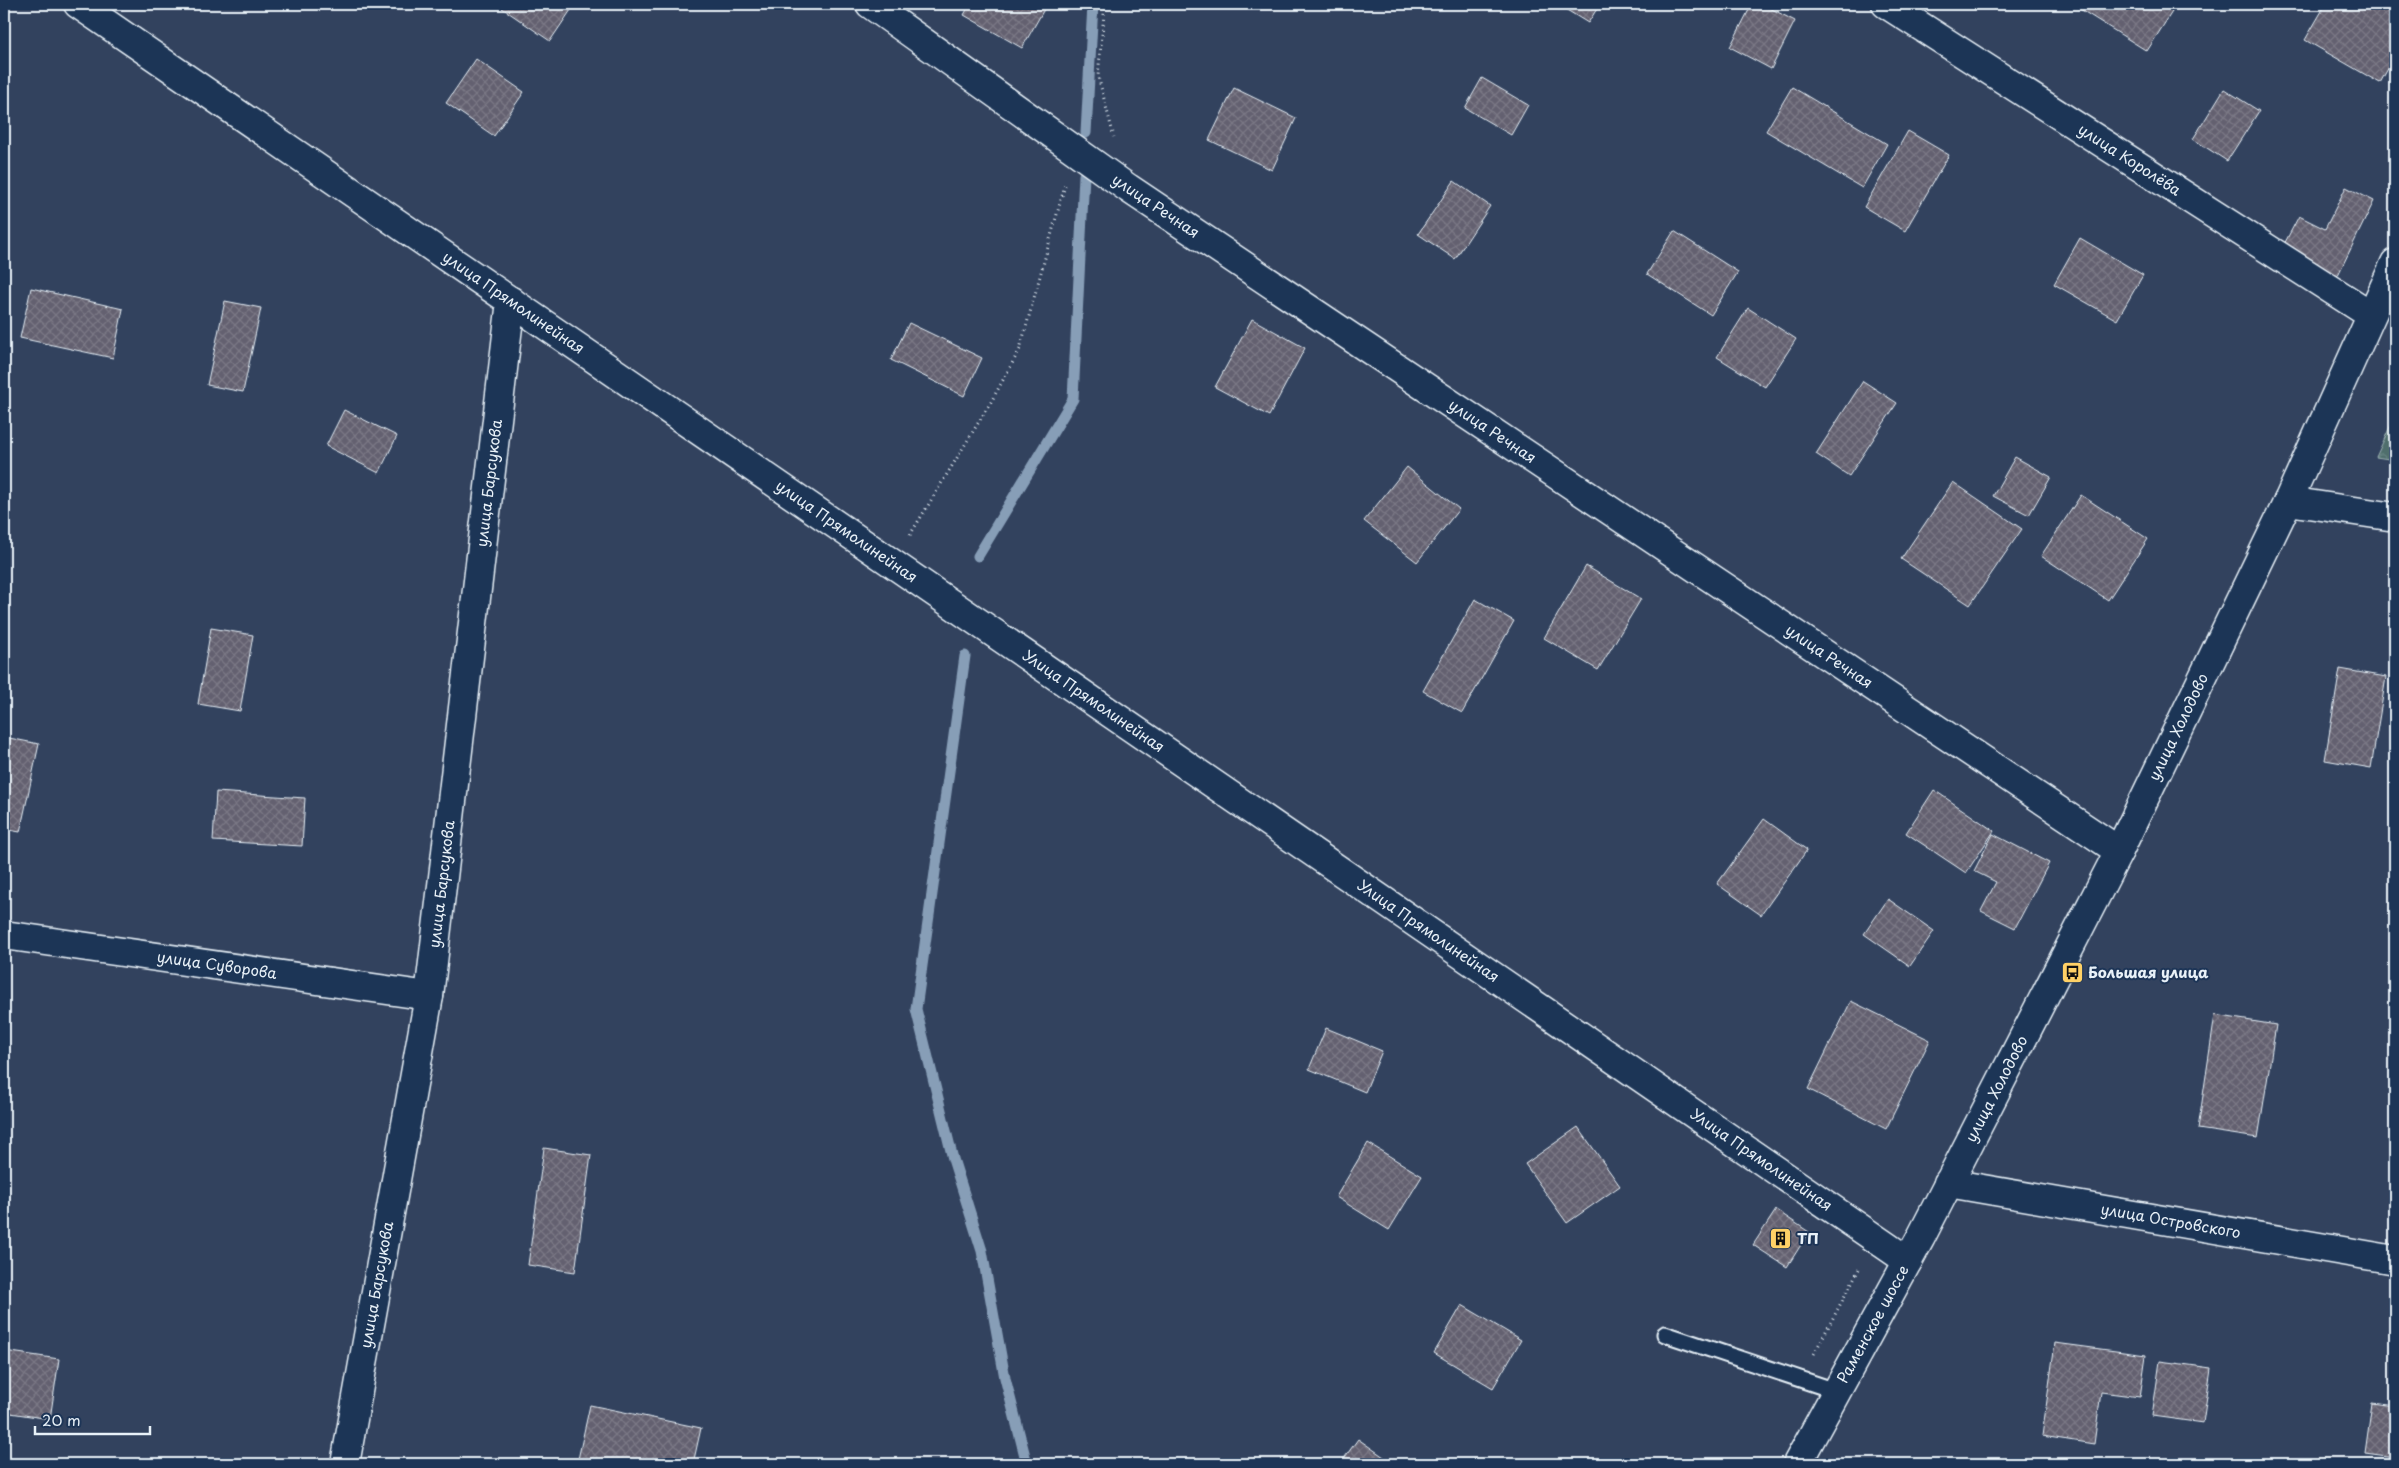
<svg xmlns="http://www.w3.org/2000/svg" width="2399" height="1468" viewBox="0 0 2399 1468" font-family="'Playpen Sans',sans-serif">
	<defs>
		<pattern id="forest-crowns" width="20" height="18" patternUnits="userSpaceOnUse" patternTransform="scale(1.25)"><rect width="20" height="18" fill="#4f6e6c"/><path d="M2 6a3 3 0 1 1 6 0M12 15a3 3 0 1 1 6 0" fill="none" stroke="#688382"/></pattern>
		<pattern id="building-cross-hatch" width="8" height="8" patternUnits="userSpaceOnUse" patternTransform="scale(1.25)"><rect width="8" height="8" fill="#646170"/><path d="M0 0l8 8M0 8l8-8" fill="none" stroke="#7a7885"/></pattern>
	</defs>
	<rect width="100%" height="100%" fill="#32425e"/>
	<filter id="ink" filterUnits="userSpaceOnUse"><feTurbulence type="fractalNoise" baseFrequency=".02" numOctaves="2"/><feDisplacementMap in="SourceGraphic" scale="10" xChannelSelector="R" yChannelSelector="G"/><feConvolveMatrix kernelMatrix="1 2 1 2 8 2 1 2 1" color-interpolation-filters="sRGB"/></filter>
	<g filter="url(#ink)">
		<!-- forest -->
		<polygon fill="url(#forest-crowns)" stroke="#9cb0b2" points="2395,416 2395,460 2376,457"/>
		<g fill="none" stroke-linecap="round" stroke-linejoin="round">
			<!-- stream -->
			<g stroke="#879eb7" stroke-width="11">
				<polyline points="1086,133 1093,4"/>
				<polyline points="978,556 1073,399 1084,175"/>
				<polyline points="965,656 916,1009 953,1159 982,1251 1005,1378 1027,1464"/>
			</g>
		</g>
		<!-- building -->
		<g fill="url(#building-cross-hatch)" stroke="#e8f1f8">
			<polygon points="505,4 575,4 550,41 502,8"/>
			<polygon points="970,4 1047,4 1022,48 964,15"/>
			<polygon points="1557,4 1600,4 1588,23"/>
			<polygon points="1752,4 1762,4 1795,21 1771,69 1730,47"/>
			<polygon points="2072,4 2177,4 2147,51"/>
			<polygon points="2326,4 2380,4 2395,12 2395,56 2380,83 2305,40"/>
			<polygon points="476,59 524,92 494,136 446,103"/>
			<polygon points="1482,78 1528,105 1511,135 1465,108"/>
			<polygon points="1792,87 1887,144 1862,188 1766,131"/>
			<polygon points="1234,88 1296,118 1272,170 1209,140"/>
			<polygon points="2224,89 2259,111 2227,161 2193,139"/>
			<polygon points="1908,131 1949,155 1905,231 1864,207"/>
			<polygon points="1454,181 1490,206 1455,259 1418,234"/>
			<polygon points="2346,187 2374,201 2337,277 2281,250 2299,216 2325,229"/>
			<polygon points="1674,231 1738,272 1711,315 1647,274"/>
			<polygon points="2080,238 2143,275 2117,320 2054,284"/>
			<polygon points="31,288 123,309 113,358 20,338"/>
			<polygon points="225,301 261,308 243,392 207,385"/>
			<polygon points="1748,308 1796,339 1765,387 1717,357"/>
			<polygon points="1252,319 1305,348 1269,416 1215,387"/>
			<polygon points="909,323 982,358 964,396 891,360"/>
			<polygon points="1863,381 1897,403 1849,476 1816,454"/>
			<polygon points="344,410 397,436 379,473 326,446"/>
			<polygon points="2015,457 2051,477 2029,515 1993,496"/>
			<polygon points="1407,467 1459,509 1417,562 1364,521"/>
			<polygon points="1953,482 2022,529 1970,605 1901,559"/>
			<polygon points="2081,495 2148,539 2108,600 2041,556"/>
			<polygon points="1586,566 1641,599 1598,670 1544,638"/>
			<polygon points="1475,599 1514,621 1462,713 1423,691"/>
			<polygon points="211,628 253,635 240,711 198,704"/>
			<polygon points="2340,669 2386,677 2371,768 2325,760"/>
			<polygon points="4,737 39,744 20,832 4,829"/>
			<polygon points="1934,790 1994,831 1966,873 1906,833"/>
			<polygon points="216,792 305,798 302,846 213,841"/>
			<polygon points="1764,819 1807,850 1761,915 1717,884"/>
			<polygon points="1993,834 2049,863 2015,928 1981,911 1996,882 1974,871"/>
			<polygon points="1888,899 1934,931 1910,966 1864,934"/>
			<polygon points="1851,1001 1930,1040 1886,1129 1808,1089"/>
			<polygon points="2215,1015 2276,1025 2258,1138 2198,1129"/>
			<polygon points="1326,1028 1382,1051 1365,1092 1309,1069"/>
			<polygon points="1578,1127 1620,1186 1567,1223 1525,1164"/>
			<polygon points="1368,1143 1422,1176 1389,1230 1336,1197"/>
			<polygon points="544,1148 591,1155 575,1272 528,1265"/>
			<polygon points="1776,1210 1809,1232 1787,1267 1753,1245"/>
			<polygon points="1462,1305 1521,1340 1493,1388 1434,1353"/>
			<polygon points="2055,1343 2146,1355 2140,1397 2101,1392 2094,1444 2042,1436"/>
			<polygon points="4,1351 59,1359 50,1419 4,1412"/>
			<polygon points="2160,1361 2211,1368 2203,1423 2152,1416"/>
			<polygon points="2372,1403 2395,1406 2395,1457 2365,1453"/>
			<polygon points="590,1405 701,1428 693,1464 577,1464"/>
			<polygon points="1358,1439 1394,1464 1340,1464"/>
		</g>
		<g fill="none" stroke-linecap="round" stroke-linejoin="round">
			<defs>
				<polyline id="service" points="1665,1334 1836,1391"/>
				<g id="minor">
					<path id="s1" d="M870,4L1128,188L2119,851"/>
					<path id="s2" d="M1886,4L2371,315"/>
					<polyline points="2288,501 2395,517"/>
					<path id="s3" d="M4,935L429,996"/>
					<path id="s4" d="M1948,1183L2395,1260"/>
					<path id="s5" d="M345,1464L429,996L511,301"/>
				</g>
				<g id="tertiary">
					<path id="s6" d="M78,4L1908,1261"/>
				</g>
				<g id="secondary">
					<path id="s7" d="M1797,1464L1921,1237L2119,851L2288,501L2395,263"/>
				</g>
			</defs>
			<!-- service casing -->
			<use href="#service" stroke="#e8f1f8" stroke-width="19"/>
			<!-- minor casing -->
			<use href="#minor" stroke="#e8f1f8" stroke-width="31"/>
			<!-- tertiary casing -->
			<use href="#tertiary" stroke="#e8f1f8" stroke-width="31"/>
			<!-- secondary casing -->
			<use href="#secondary" stroke="#e8f1f8" stroke-width="31"/>
			<!-- path -->
			<g stroke="#e8f1f8" stroke-width="3" stroke-dasharray="1 4" stroke-linecap="butt">
				<polyline points="1105,4 1098,76 1114,137"/>
				<polyline points="910,535 991,402 1020,349 1065,185"/>
				<polyline points="1814,1354 1859,1269"/>
			</g>
			<!-- service -->
			<use href="#service" stroke="#1d3557" stroke-width="15"/>
			<!-- minor -->
			<use href="#minor" stroke="#1d3557" stroke-width="28"/>
			<!-- tertiary -->
			<use href="#tertiary" stroke="#1d3557" stroke-width="28"/>
			<!-- secondary -->
			<use href="#secondary" stroke="#1d3557" stroke-width="28"/>
		</g>
	</g>
	<!-- icons -->
	<defs>
		<symbol id="bus-square" viewBox="-11 -11 22 22"><rect x="-9" y="-9" width="18" height="18" rx="4" fill="#ffd166" stroke="#1d3557"/><path d="M-5-6H5V4H4V6H2V4H-2V6H-4V4H-5ZM-3.5-4V0h7V-4ZM-3.5 1.2v1.5H-2V1.2ZM2 1.2v1.5H3.5V1.2Z" fill="#111"/></symbol>
		<symbol id="building-square" viewBox="-11 -11 22 22"><rect x="-9" y="-9" width="18" height="18" rx="4" fill="#ffd166" stroke="#1d3557"/><path d="M-4-6H4V6H1V3H-1V6H-4ZM-2.5-4.3h1.7v1.8h-1.7ZM.8-4.3h1.7v1.8H.8ZM-2.5-1h1.7V.8h-1.7ZM.8-1h1.7V.8H.8Z" fill="#111"/></symbol>
	</defs>
	<g fill-rule="evenodd">
		<use href="#bus-square" x="2060" y="960" width="25" height="25"/>
		<use href="#building-square" x="1768" y="1226" width="25" height="25"/>
	</g>
	<g text-anchor="middle" stroke-width="4" stroke-linejoin="round" paint-order="stroke">
		<!-- street labels -->
		<g font-size="15" fill="#e8f1f8" stroke="#1d3557">
			<text dy="5" stroke="none"><textPath href="#s2" startOffset="289">улица Королёва</textPath></text>
			<text dy="5" stroke="none"><textPath href="#s1" startOffset="350">улица Речная</textPath></text>
			<text dy="5" stroke="none"><textPath href="#s6" startOffset="528">улица Прямолинейная</textPath></text>
			<text dy="5" stroke="none"><textPath href="#s1" startOffset="755">улица Речная</textPath></text>
			<text dy="5" stroke="none"><textPath href="#s5" startOffset="992">улица Барсукова</textPath></text>
			<text dy="5" stroke="none"><textPath href="#s6" startOffset="932">улица Прямолинейная</textPath></text>
			<text dy="5" stroke="none"><textPath href="#s1" startOffset="1160">улица Речная</textPath></text>
			<text dy="5" stroke="none"><textPath href="#s6" startOffset="1232">Улица Прямолинейная</textPath></text>
			<text dy="5" stroke="none"><textPath href="#s7" startOffset="830">улица Холодово</textPath></text>
			<text dy="5" stroke="none"><textPath href="#s5" startOffset="588">улица Барсукова</textPath></text>
			<text dy="5" stroke="none"><textPath href="#s6" startOffset="1638">Улица Прямолинейная</textPath></text>
			<text dy="5" stroke="none"><textPath href="#s3" startOffset="215">улица Суворова</textPath></text>
			<text dy="5" stroke="none"><textPath href="#s7" startOffset="425">улица Холодово</textPath></text>
			<text dy="5" stroke="none"><textPath href="#s6" startOffset="2042">Улица Прямолинейная</textPath></text>
			<text dy="5" stroke="none"><textPath href="#s4" startOffset="226">улица Островского</textPath></text>
			<text dy="5" stroke="none"><textPath href="#s5" startOffset="182">улица Барсукова</textPath></text>
			<text dy="5" stroke="none"><textPath href="#s7" startOffset="159">Раменское шоссе</textPath></text>
		</g>
		<!-- poi labels -->
		<g font-size="15" font-weight="bold" fill="#e8f1f8" stroke="#1d3557" text-anchor="start">
			<text x="2088" y="978">Большая улица</text>
			<text x="1797" y="1244">ТП</text>
		</g>
	</g>
	<!-- margin -->
	<rect width="2399" height="1468" fill="none" stroke="#1d3557" stroke-width="20"/>
	<rect x="10" y="10" width="2379" height="1448" fill="none" stroke="#e8f1f8" stroke-width="2" filter="url(#ink)"/>
	<!-- scale -->
	<path d="M35 1426v8h115v-8" fill="none" stroke="#e8f1f8" stroke-width="2.5"/>
	<text x="42" y="1426" font-size="15" fill="#e8f1f8" stroke="#1d3557" stroke-width="4" paint-order="stroke">20 m</text>
</svg>
